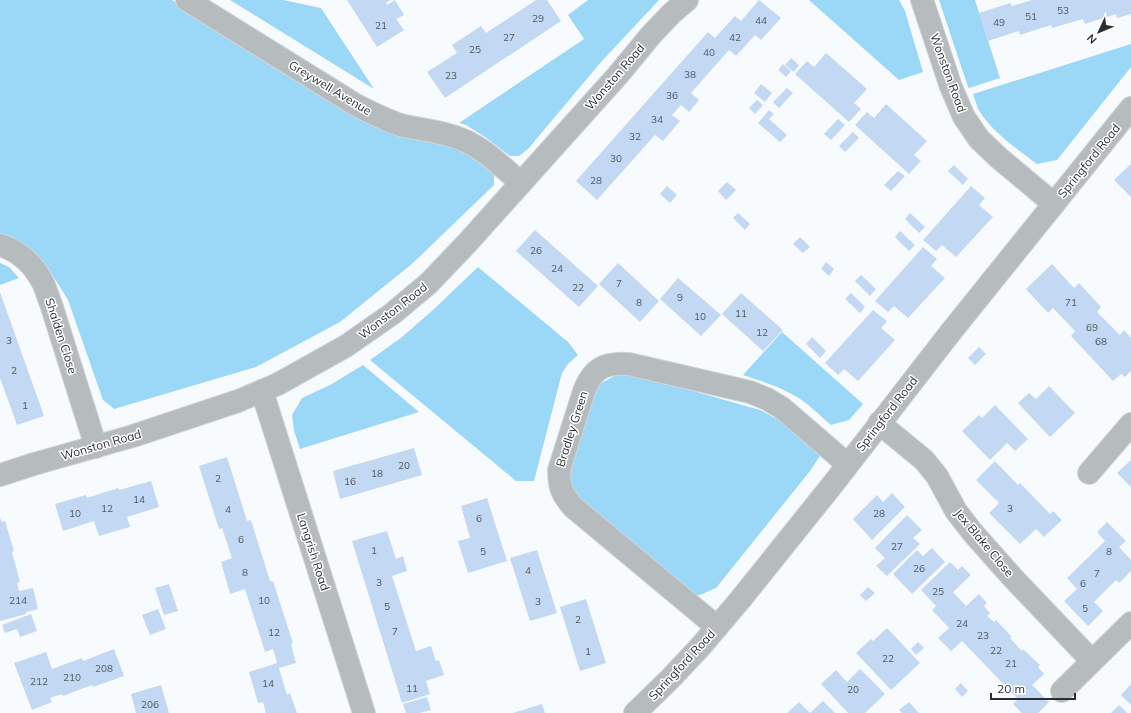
<svg xmlns="http://www.w3.org/2000/svg" width="1131" height="713" viewBox="0 0 1131 713" font-family="Mulish,sans-serif">
	<rect width="100%" height="100%" fill="#f7fbfe"/>
	<!-- grass -->
	<g fill="#9bd7f6">
		<polygon points="0,0 172,0 356,116 468,151 494,171 494,185 413,263 340,322 256,367 114,409 103,400 68,300 48,268 9,236 0,234"/>
		<polygon points="230,0 283,0 321,8 374,89"/>
		<polygon points="588,0 659,0 601,62 528,149 519,156 510,156 485,137 466,125 459,123 584,39 568,15"/>
		<polygon points="809,0 899,0 905,11 923,72 899,80"/>
		<polygon points="939,0 975,0 1000,78 969,88 968,87"/>
		<path d="M1131,44V67L1057,160L1037,164C1016,148 992,132 978,109C976,104 975,99 973,94Z"/>
		<polygon points="0,263 9,267 19,278 0,285"/>
		<polygon points="478,267 568,342 578,355 568,364 562,373 534,481 516,481 370,360 402,337 433,310"/>
		<path d="M782,332L863,404L849,420L831,425C819,415 808,403 795,396C779,386 760,381 743,375Z"/>
		<polygon points="363,365 419,412 300,449 294,431 292,415 302,398 330,385"/>
		<polygon points="626,374 637,375 760,410 777,419 819,453 820,456 810,471 716,588 700,595 693,595 579,502 572,491 569,477 571,460 595,390 602,383 616,375"/>
	</g>
	<!-- building -->
	<g fill="#c2d8f3">
		<polygon points="347,0 390,0 386,3 387,5 395,0 404,15 396,19 404,30 377,47"/>
		<polygon points="536,0 547,0 561,21 445,98 427,72 457,53 452,45 481,26 486,33"/>
		<polygon points="759,0 781,18 761,40 755,35 736,56 729,50 691,93 699,100 689,112 681,105 672,115 680,121 663,141 655,135 597,200 576,181 708,32 715,38 735,16 741,21"/>
		<polygon points="1032,0 1131,0 1131,14 1117,18 1116,14 1085,24 1083,19 1052,28 1051,25 1020,35 1019,31 988,41 979,13 1010,3 1012,6"/>
		<polygon points="826,53 867,89 854,103 861,109 849,122 795,74 807,61 814,67"/>
		<polygon points="791,58 799,65 794,72 785,65"/>
		<polygon points="783,64 791,71 786,77 778,70"/>
		<polygon points="761,84 772,93 765,102 754,93"/>
		<polygon points="787,88 793,93 779,108 773,102"/>
		<polygon points="757,100 763,105 755,114 749,108"/>
		<polygon points="886,104 927,141 914,155 921,161 909,174 855,125 867,112 874,118"/>
		<polygon points="769,110 774,114 769,119 787,135 780,142 758,123"/>
		<polygon points="838,119 845,125 831,140 824,134"/>
		<polygon points="853,132 859,138 845,152 839,146"/>
		<polygon points="1131,164 1131,197 1114,180"/>
		<polygon points="954,165 968,179 963,185 948,171"/>
		<polygon points="898,171 905,176 891,191 884,185"/>
		<polygon points="727,182 736,190 726,200 718,191"/>
		<polygon points="667,186 677,195 670,203 660,194"/>
		<polygon points="971,186 985,198 979,205 993,217 956,257 942,245 936,251 923,240"/>
		<polygon points="738,213 750,224 745,230 733,218"/>
		<polygon points="910,213 925,227 919,233 905,219"/>
		<polygon points="535,230 598,286 579,307 516,251"/>
		<polygon points="900,231 915,245 909,251 895,237"/>
		<polygon points="800,237 810,247 803,253 793,244"/>
		<polygon points="923,247 937,259 931,266 945,278 908,318 894,306 888,312 875,301"/>
		<polygon points="826,262 834,269 829,276 821,269"/>
		<polygon points="618,263 659,301 640,322 599,284"/>
		<polygon points="1052,264 1074,288 1079,283 1101,307 1097,312 1120,335 1124,330 1131,338 1131,371 1125,377 1121,374 1113,381 1071,336 1075,331 1053,308 1048,313 1026,289"/>
		<polygon points="861,275 876,289 870,296 855,281"/>
		<polygon points="678,278 721,315 701,336 660,299"/>
		<polygon points="0,292 44,416 17,425 0,378"/>
		<polygon points="741,293 783,330 763,351 722,314"/>
		<polygon points="851,293 865,307 860,313 845,299"/>
		<polygon points="873,310 887,321 881,328 895,340 858,381 844,369 838,375 825,363"/>
		<polygon points="812,337 826,351 820,358 806,344"/>
		<polygon points="979,347 986,354 975,365 968,358"/>
		<polygon points="1049,386 1075,413 1050,437 1018,403 1029,393 1036,399"/>
		<polygon points="995,405 1028,439 1015,451 1007,443 990,460 962,431 979,415 982,418"/>
		<polygon points="414,448 422,475 340,499 333,471"/>
		<polygon points="227,457 247,521 251,520 270,581 273,581 293,643 291,644 296,663 279,668 287,695 290,693 297,713 266,713 263,702 258,703 249,672 277,663 273,649 265,652 245,589 230,594 221,562 232,558 222,528 219,529 199,466"/>
		<polygon points="1131,460 1131,487 1117,473"/>
		<polygon points="995,461 1018,485 1020,483 1050,514 1053,511 1062,520 1044,537 1036,529 1020,544 989,513 999,503 976,480"/>
		<polygon points="151,481 159,507 127,517 130,527 99,536 94,521 63,531 55,504 86,495 87,498 118,488 119,490"/>
		<polygon points="892,493 905,507 872,540 853,519 877,495 883,502"/>
		<polygon points="487,498 507,561 468,573 458,541 470,538 461,506"/>
		<polygon points="907,515 922,530 913,538 920,544 887,576 876,566 885,558 875,548"/>
		<polygon points="0,518 2,522 5,521 14,551 12,552 20,582 17,583 19,591 33,588 38,609 26,612 26,614 0,621"/>
		<polygon points="1107,522 1126,541 1119,547 1131,560 1131,571 1119,583 1116,580 1094,602 1103,611 1088,626 1064,601 1077,589 1067,578 1105,541 1097,532"/>
		<polygon points="387,531 396,559 403,556 407,571 392,576 416,651 431,646 436,661 439,660 444,675 426,681 430,694 402,703 352,541"/>
		<polygon points="932,548 945,562 912,594 893,574 917,550 923,556"/>
		<polygon points="537,550 557,613 530,621 510,558"/>
		<polygon points="950,562 958,570 962,566 971,575 953,592 966,606 979,594 987,603 984,606 990,613 987,616 994,622 996,620 1012,637 1010,638 1022,651 1023,649 1040,665 1038,667 1044,674 1032,685 1049,702 1038,713 1022,713 1013,704 1018,699 962,641 951,651 938,638 949,628 932,610 936,606 921,590"/>
		<polygon points="169,584 178,611 164,615 155,588"/>
		<polygon points="868,587 875,593 866,601 860,595"/>
		<polygon points="586,599 606,663 580,671 560,607"/>
		<polygon points="158,609 166,629 150,635 142,615"/>
		<polygon points="31,614 37,631 20,637 17,629 5,633 2,625"/>
		<polygon points="887,628 920,663 891,690 856,653 871,639 873,641"/>
		<polygon points="918,642 924,648 916,655 911,649"/>
		<polygon points="114,649 124,676 93,687 92,685 63,696 62,694 50,698 52,702 32,710 14,663 46,652 52,669 82,658 83,661"/>
		<polygon points="860,669 885,694 865,713 848,713 821,684 836,670 847,682"/>
		<polygon points="961,683 968,691 962,697 955,689"/>
		<polygon points="1131,684 1131,705 1121,695"/>
		<polygon points="161,685 169,713 136,713 131,694"/>
		<polygon points="427,697 431,710 419,713 406,713 403,704"/>
		<polygon points="823,701 835,713 810,713"/>
		<polygon points="799,702 810,713 787,713"/>
		<polygon points="909,702 919,713 902,713 899,710"/>
		<polygon points="542,704 545,713 513,713"/>
		<polygon points="1119,705 1127,713 1111,713"/>
	</g>
	<g fill="none" stroke-linecap="round" stroke-linejoin="round">
		<defs>
			<g id="minor">
				<path d="M187,0L356,105C370,112 385,120 401,125C421,130 442,131 461,139C484,148 502,167 521,183"/>
				<polyline points="922,0 951,87 964,117 979,139 999,158 1054,204"/>
				<path d="M0,245C19,251 34,265 43,283C46,289 48,297 51,304L96,447"/>
				<polyline points="262,391 364,713"/>
				<polyline points="879,423 924,460 937,476 956,511 973,533 1013,578 1092,661"/>
				<polyline points="1089,473 1131,424"/>
				<polyline points="0,475 34,464 133,436 238,401 278,384 346,346 392,314 429,283 469,241 618,75 651,35 672,13 687,0"/>
				<path d="M717,627L573,507C562,494 559,488 559,470L584,391C593,368 605,362 629,364L750,392L767,399L782,408L847,464"/>
				<polyline points="1062,691 1131,623"/>
				<polyline points="635,713 670,679 701,646 740,600 833,484 950,333 1131,108"/>
			</g>
		</defs>
		<!-- minor casing -->
		<use href="#minor" stroke="#d2d6d9" stroke-width="24"/>
		<!-- minor -->
		<use href="#minor" stroke="#b6bcbd" stroke-width="22"/>
	</g>
	<g text-anchor="middle" stroke-width="3" stroke-linejoin="round" paint-order="stroke">
		<!-- number labels -->
		<g font-size="10" fill="#505862">
			<text x="1063" y="14">53</text>
			<text x="1031" y="20">51</text>
			<text x="538" y="22">29</text>
			<text x="761" y="24">44</text>
			<text x="999" y="26">49</text>
			<text x="381" y="29">21</text>
			<text x="509" y="41">27</text>
			<text x="735" y="41">42</text>
			<text x="475" y="53">25</text>
			<text x="709" y="56">40</text>
			<text x="690" y="78">38</text>
			<text x="451" y="79">23</text>
			<text x="672" y="99">36</text>
			<text x="657" y="123">34</text>
			<text x="635" y="140">32</text>
			<text x="616" y="162">30</text>
			<text x="596" y="184">28</text>
			<text x="536" y="254">26</text>
			<text x="557" y="272">24</text>
			<text x="619" y="287">7</text>
			<text x="578" y="291">22</text>
			<text x="680" y="301">9</text>
			<text x="639" y="306">8</text>
			<text x="1071" y="306">71</text>
			<text x="741" y="317">11</text>
			<text x="700" y="320">10</text>
			<text x="1092" y="331">69</text>
			<text x="762" y="336">12</text>
			<text x="9" y="344">3</text>
			<text x="1101" y="345">68</text>
			<text x="14" y="374">2</text>
			<text x="25" y="409">1</text>
			<text x="404" y="469">20</text>
			<text x="377" y="477">18</text>
			<text x="218" y="482">2</text>
			<text x="350" y="485">16</text>
			<text x="139" y="503">14</text>
			<text x="107" y="512">12</text>
			<text x="1010" y="512">3</text>
			<text x="228" y="513">4</text>
			<text x="75" y="517">10</text>
			<text x="879" y="517">28</text>
			<text x="479" y="522">6</text>
			<text x="241" y="543">6</text>
			<text x="897" y="550">27</text>
			<text x="374" y="554">1</text>
			<text x="483" y="555">5</text>
			<text x="1109" y="555">8</text>
			<text x="919" y="572">26</text>
			<text x="528" y="574">4</text>
			<text x="245" y="576">8</text>
			<text x="1097" y="577">7</text>
			<text x="379" y="586">3</text>
			<text x="1083" y="587">6</text>
			<text x="938" y="595">25</text>
			<text x="18" y="604">214</text>
			<text x="264" y="604">10</text>
			<text x="538" y="605">3</text>
			<text x="387" y="610">5</text>
			<text x="1085" y="612">5</text>
			<text x="578" y="623">2</text>
			<text x="962" y="627">24</text>
			<text x="395" y="635">7</text>
			<text x="274" y="636">12</text>
			<text x="983" y="639">23</text>
			<text x="996" y="654">22</text>
			<text x="588" y="655">1</text>
			<text x="888" y="662">22</text>
			<text x="1011" y="667">21</text>
			<text x="104" y="672">208</text>
			<text x="72" y="681">210</text>
			<text x="39" y="685">212</text>
			<text x="268" y="687">14</text>
			<text x="412" y="692">11</text>
			<text x="853" y="693">20</text>
			<text x="150" y="708">206</text>
		</g>
		<!-- street labels -->
		<g font-size="12" fill="#2a2e31" stroke="#fff">
			<text transform="translate(948 73) rotate(70)" y="4">Wonston Road</text>
			<text transform="translate(615 77) rotate(-49)" y="4">Wonston Road</text>
			<text transform="translate(330 88) rotate(31)" y="4">Greywell Avenue</text>
			<text transform="translate(1089 161) rotate(-51)" y="4">Springford Road</text>
			<text transform="translate(393 311) rotate(-38)" y="4">Wonston Road</text>
			<text transform="translate(61 336) rotate(72)" y="4">Shalden Close</text>
			<text transform="translate(887 414) rotate(-52)" y="4">Springford Road</text>
			<text transform="translate(572 429) rotate(-72)" y="4">Bradley Green</text>
			<text transform="translate(101 445) rotate(-16)" y="4">Wonston Road</text>
			<text transform="translate(984 543) rotate(50)" y="4">Jex Blake Close</text>
			<text transform="translate(313 552) rotate(72)" y="4">Langrish Road</text>
			<text transform="translate(682 665) rotate(-47)" y="4">Springford Road</text>
		</g>
	</g>
	<!-- north arrow -->
	<g transform="translate(1099 32) rotate(226)" stroke="#ffffff" stroke-width="3" paint-order="stroke">
	<path d="M0-3L7 15L0 10L-7 15Z" fill="#2a2e31"/>
	<text y="-6" font-size="11" font-weight="bold" text-anchor="middle" fill="#2a2e31">N</text>
	</g>
	<!-- scale -->
	<path d="M991 693v6h84v-6" fill="none" stroke="#2a2e31" stroke-width="2"/>
	<text x="997" y="693" font-size="12" fill="#2a2e31" stroke="#ffffff" stroke-width="3" paint-order="stroke">20 m</text>
</svg>
